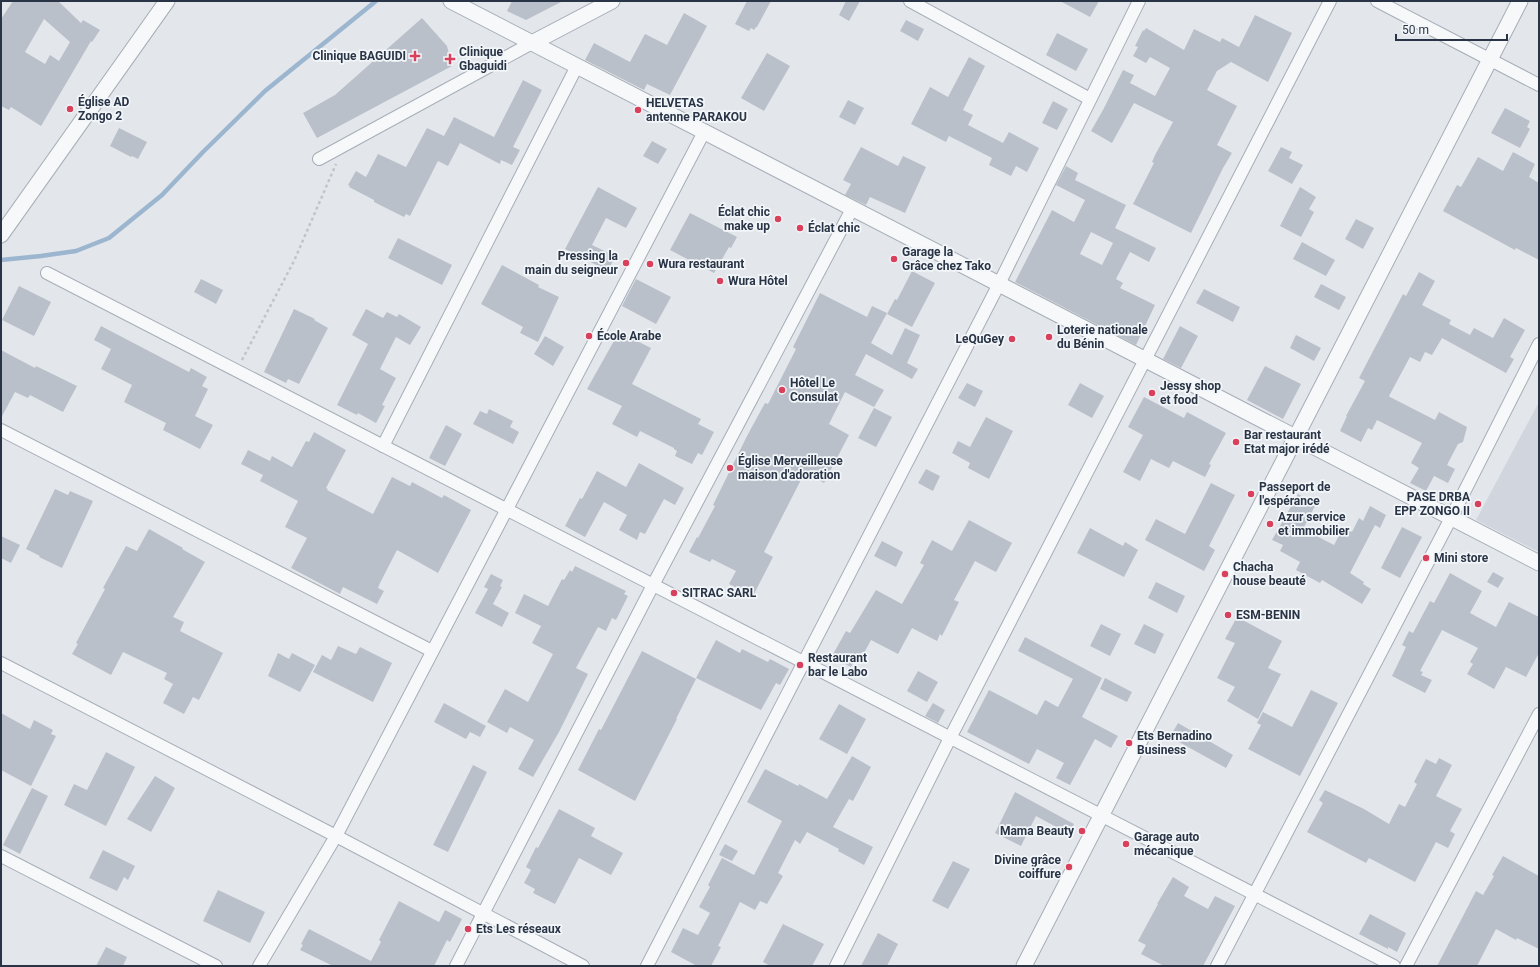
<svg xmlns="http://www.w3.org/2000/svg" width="1540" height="967" viewBox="0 0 1540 967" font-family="Roboto,sans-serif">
	<rect width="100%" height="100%" fill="#e3e7ec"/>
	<!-- built -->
	<polygon fill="#d1d6de" points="1539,402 1539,552 1476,520"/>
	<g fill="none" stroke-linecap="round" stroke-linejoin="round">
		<!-- stream -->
		<polyline stroke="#9cb6cf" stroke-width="4.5" points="1,260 41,256 76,251 109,238 162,195 203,152 265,91 376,1"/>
	</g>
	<!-- building -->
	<g fill="#bac0ca" fill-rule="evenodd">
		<path d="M13,1H58L81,23L83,20L100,30L92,42L91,41L41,126L11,107L9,110L1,106V19ZM44,19L70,42L59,61L50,55L45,64L25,52Z"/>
		<polygon points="512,1 563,1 526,20 507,11"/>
		<polygon points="747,1 771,1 757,27 756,27 754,30 751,28 749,31 735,24"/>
		<polygon points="846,1 860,1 849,21 839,15"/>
		<polygon points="1060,1 1099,1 1090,17"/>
		<polygon points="684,13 707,26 670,95 647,84 644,90 585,60 594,43 630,62 645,34 667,45"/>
		<polygon points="1255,15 1292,33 1268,82 1231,62 1217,71 1207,90 1237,106 1217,145 1232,153 1223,168 1191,233 1133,204 1154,163 1152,162 1155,155 1173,122 1134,103 1112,143 1091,131 1103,110 1123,70 1134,75 1130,83 1155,96 1170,68 1150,57 1146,63 1133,56 1138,47 1135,46 1143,30 1144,31 1146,28 1184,50 1194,29 1220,42 1222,38 1239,47"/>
		<polygon points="422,18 447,46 452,66 317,138 303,113 335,95"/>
		<polygon points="906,20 924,29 918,41 900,31"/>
		<polygon points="1057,33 1088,49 1076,71 1046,55"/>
		<polygon points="767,53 790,66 764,111 741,98"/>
		<polygon points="969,57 985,66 963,110 973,115 968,125 1003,143 1009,132 1039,148 1027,172 1016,166 1011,176 989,165 992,158 949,136 946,142 911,124 930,87 948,97"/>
		<polygon points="523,80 542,90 513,147 520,150 512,165 501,160 500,164 460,143 448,166 438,161 410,216 406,214 404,217 374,202 374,200 349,187 350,186 348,185 356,171 366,177 378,154 406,167 427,128 444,136 454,117 494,137"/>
		<polygon points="848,100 864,108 855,125 839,117"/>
		<polygon points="1053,101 1068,109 1057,130 1042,123"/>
		<polygon points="1505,108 1530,121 1527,127 1530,129 1520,148 1491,133"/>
		<polygon points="119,128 147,142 138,159 132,156 131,157 110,146"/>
		<polygon points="652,141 667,149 658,164 643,156"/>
		<polygon points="861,147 898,166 903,156 926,167 905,213 870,197 866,205 845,195 851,184 843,180"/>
		<polygon points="1281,147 1292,152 1289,158 1303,165 1292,184 1268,171"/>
		<polygon points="1513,152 1535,164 1529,177 1539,183 1539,260 1516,248 1515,250 1443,211 1457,185 1461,187 1478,157 1503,171"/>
		<path d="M1066,166L1078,173L1075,180L1126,205L1115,228L1156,248L1149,262L1130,252L1116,279L1123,283L1120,288L1155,305L1136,345L1015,282L1052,210L1074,222L1085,200L1056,185ZM1091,232L1113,243L1102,265L1080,254Z"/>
		<polygon points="598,187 637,208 626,228 606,218 592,245 615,256 608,271 565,249"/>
		<polygon points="1300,187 1316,197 1309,209 1314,212 1301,237 1280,226"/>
		<polygon points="690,213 737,237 731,248 729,247 714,273 670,250"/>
		<polygon points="1356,219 1374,228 1363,249 1345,239"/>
		<polygon points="398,238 452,265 442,285 388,258"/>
		<polygon points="1302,242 1335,260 1326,276 1293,259"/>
		<polygon points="502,265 539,285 538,287 559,297 538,342 520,333 523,327 481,304"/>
		<polygon points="912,271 935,283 912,327 887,314 895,299 897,300"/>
		<polygon points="1419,272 1435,281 1422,305 1451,320 1449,324 1470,335 1474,328 1493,338 1504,318 1525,330 1510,357 1514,359 1506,373 1442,338 1432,355 1425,352 1420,362 1410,357 1389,396 1390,397 1435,420 1439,412 1467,427 1463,442 1458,444 1447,465 1455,469 1448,483 1434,476 1426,491 1410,483 1419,468 1411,463 1422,443 1377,420 1372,430 1368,428 1361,442 1340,431 1347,416 1346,416 1365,381 1359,378 1403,294 1406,296"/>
		<polygon points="201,279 223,290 216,304 194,292"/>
		<polygon points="636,279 671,297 656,324 622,306"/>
		<polygon points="1321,284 1346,297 1339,310 1314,297"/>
		<polygon points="19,286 51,302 34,336 2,320"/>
		<polygon points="1204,289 1240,307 1233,322 1196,303"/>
		<polygon points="820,293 867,317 872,306 887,313 871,343 892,355 905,328 920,335 907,363 918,369 912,379 866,354 855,375 884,390 874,407 845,392 829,424 849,435 824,483 805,472 764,552 773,557 753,596 729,584 736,571 712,559 710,562 689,552 697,537 698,538 715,506 713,505 747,436 765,403 768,404 796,349 793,347"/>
		<polygon points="294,309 315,319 314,320 328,328 299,384 288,379 286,383 264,372"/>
		<polygon points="366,309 383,318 387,312 397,317 399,314 421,327 410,345 396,337 380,369 396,378 382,405 385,406 376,423 358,413 357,415 337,405 368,344 352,335"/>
		<polygon points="101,326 189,372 191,368 207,377 202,386 208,389 195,416 213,425 200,449 163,430 166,423 124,402 132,385 101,369 111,349 94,340"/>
		<polygon points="1180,326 1198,336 1181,368 1163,359"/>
		<polygon points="619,332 651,348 632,384 701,419 698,424 714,432 702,455 698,453 692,464 675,456 677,451 674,449 674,448 640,431 637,437 612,424 622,406 587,389"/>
		<polygon points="1296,335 1321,348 1314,361 1290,348"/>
		<polygon points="545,336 564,347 553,366 534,354"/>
		<polygon points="1,350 35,368 36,366 77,386 63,412 30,395 28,398 15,392 1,418"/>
		<polygon points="1265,366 1301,384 1283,419 1247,400"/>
		<polygon points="967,383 983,391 975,407 958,398"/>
		<polygon points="1080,383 1104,396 1092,418 1068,405"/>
		<polygon points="1144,397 1184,418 1187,412 1226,433 1209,464 1211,465 1205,477 1173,461 1169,468 1151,459 1140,481 1123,472 1143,435 1128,427"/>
		<polygon points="874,408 892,417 876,447 858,438"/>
		<polygon points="489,409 513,421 510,427 519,432 513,444 473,424 480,411 487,414"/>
		<polygon points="986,417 1013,431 989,479 968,468 970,463 952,453 958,441 970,447"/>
		<polygon points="446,425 462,434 445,466 429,458"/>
		<polygon points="314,432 346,450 326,488 328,489 327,490 373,514 392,477 410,486 412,482 442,498 444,495 471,510 438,573 397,550 380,583 378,588 384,591 377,604 343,587 340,594 291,568 307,538 285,527 298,501 260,481 263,475 241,464 248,450 270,461 272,456 292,467 306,441 309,442"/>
		<polygon points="639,463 684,488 675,505 664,499 645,534 640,532 637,540 619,530 627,515 604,502 585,537 565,526 580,498 582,499 597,471 626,487"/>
		<polygon points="926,469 940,476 933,491 918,483"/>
		<polygon points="1211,483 1235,495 1209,546 1215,550 1204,571 1145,540 1156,519 1185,534"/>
		<polygon points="55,489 68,495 70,491 93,501 62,568 39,557 40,556 26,549"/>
		<polygon points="1298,494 1316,504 1303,529 1334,545 1343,528 1352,532 1359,518 1363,521 1370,506 1386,515 1380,528 1375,525 1350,573 1364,582 1363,584 1371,589 1362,604 1322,580 1320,583 1296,570 1300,562 1280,551 1283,545 1272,540"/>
		<polygon points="969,520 1012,543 996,572 975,561 954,600 959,602 942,636 940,634 937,641 912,628 898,654 871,640 864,653 862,652 859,658 856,657 851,667 832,656 846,631 850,633 876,590 902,604 924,565 920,563 932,540 952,551"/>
		<polygon points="1402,527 1422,537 1400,578 1381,568"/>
		<polygon points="1090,528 1123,546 1125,542 1138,550 1124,577 1077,553"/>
		<polygon points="149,529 183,548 182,549 205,562 173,617 184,622 180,631 223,653 199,700 193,697 184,714 163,703 173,684 164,679 167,673 123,652 111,675 72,654 78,644 76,643 105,589 103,588 126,546 137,551"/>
		<polygon points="1,536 20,545 11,563 1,558"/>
		<polygon points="882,541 903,552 896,567 874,556"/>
		<polygon points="575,566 626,591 624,594 628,596 616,620 612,618 606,631 598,627 576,668 588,674 559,732 533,777 518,769 534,740 510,727 507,733 487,722 505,689 528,702 553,654 532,643 541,626 515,613 524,594 548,606 562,579 564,580 570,570 572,572"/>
		<polygon points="1493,572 1504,578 1498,588 1487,582"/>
		<polygon points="1450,573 1482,591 1470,613 1496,627 1509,602 1539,617 1539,653 1526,677 1506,667 1494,689 1467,674 1473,664 1470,662 1478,648 1442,630 1420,671 1423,672 1421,675 1432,680 1425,693 1392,676 1406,647 1402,645 1409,631 1413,633 1430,601 1434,603"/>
		<polygon points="491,574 503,580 500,586 502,587 493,604 509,613 502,627 475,613 488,589 484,587"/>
		<polygon points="1156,582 1185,596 1177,613 1148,598"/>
		<polygon points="1237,617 1282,641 1268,668 1281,674 1258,719 1227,701 1235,687 1217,678 1235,643 1225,639"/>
		<polygon points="1101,624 1121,634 1110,656 1090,646"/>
		<polygon points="1144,624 1164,634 1155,654 1134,644"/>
		<polygon points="1025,637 1102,678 1082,717 1118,736 1111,748 1095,739 1070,785 1056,778 1064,763 1037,749 1029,764 967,732 989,690 1037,715 1045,700 1058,707 1073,679 1018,651"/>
		<polygon points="716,640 740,653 742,649 768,662 770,659 789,669 780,685 776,683 761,710 696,678"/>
		<polygon points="338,646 356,654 360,647 392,663 373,702 313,672 322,655 331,660"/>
		<polygon points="642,651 696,679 676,719 677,719 635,801 578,770 599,729 601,730"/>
		<polygon points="278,653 289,659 292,653 315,665 300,692 268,676"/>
		<polygon points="918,671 938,682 927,702 907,691"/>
		<polygon points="1105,678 1132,692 1127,702 1100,689"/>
		<polygon points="1311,690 1338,703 1300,776 1248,749 1261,725 1257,723 1263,712 1292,727"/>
		<polygon points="444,703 486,726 480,737 470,732 466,739 434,722"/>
		<polygon points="933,703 945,710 938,723 925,716"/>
		<polygon points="839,704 866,719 847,754 819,739"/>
		<polygon points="1,713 30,729 34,720 53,730 51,734 56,736 31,786 1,770"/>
		<polygon points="1178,723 1233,755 1226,768 1170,737"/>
		<polygon points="106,752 135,767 106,826 64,805 74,784 87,790"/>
		<polygon points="852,756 871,767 853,801 849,799 833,827 873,847 864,865 838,851 839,849 807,832 800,844 795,840 778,873 783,876 767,904 760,901 755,910 740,902 718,946 721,947 711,966 697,966 671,952 683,928 698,935 710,913 699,907 710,887 708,885 722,858 754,875 782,821 747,802 765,769 798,786 799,784 827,799"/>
		<polygon points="1439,758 1452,765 1436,796 1462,809 1450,831 1455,834 1448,848 1436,842 1415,882 1369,858 1366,863 1307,832 1323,803 1319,800 1325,790 1364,809 1389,824 1399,804 1405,807 1417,784 1414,782 1426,759 1436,764"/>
		<polygon points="473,765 487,772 448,852 433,845"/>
		<polygon points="155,776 175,788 151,832 127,819"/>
		<polygon points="32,788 48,796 20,854 3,845"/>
		<polygon points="1015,792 1074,824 1069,834 1036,816 1021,846 995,833"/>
		<polygon points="559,809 595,828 591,836 623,853 611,875 579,858 555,904 533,893 535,889 524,883 531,870 526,867 536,847 538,848"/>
		<polygon points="725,844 738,851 732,861 719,855"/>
		<polygon points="103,850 135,866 128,880 124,877 117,891 89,878"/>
		<polygon points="1503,856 1539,876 1539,949 1517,938 1516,940 1496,929 1477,966 1437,966 1476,891 1483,895 1494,876 1492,875"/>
		<polygon points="953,861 970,869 948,909 932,901"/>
		<polygon points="1173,877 1189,887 1184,896 1208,909 1215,896 1235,906 1203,966 1164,966 1141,954 1146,945 1138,941 1158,904 1157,904"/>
		<polygon points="218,890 265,912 250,943 203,921"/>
		<polygon points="399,901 439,922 445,910 462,919 450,942 447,940 434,966 333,966 300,950 303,945 301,944 309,929 371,961 381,942 379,940"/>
		<polygon points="1370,914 1406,933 1397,952 1388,947 1388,949 1359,934"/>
		<polygon points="783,924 824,944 812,966 770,966 763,962"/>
		<polygon points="878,933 898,944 887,966 861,966"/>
		<polygon points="106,947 127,957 123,966 96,966"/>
	</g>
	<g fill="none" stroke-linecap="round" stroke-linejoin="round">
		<defs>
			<g id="minor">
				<polyline points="910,1 1090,99"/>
				<polyline points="1377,1 1539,85"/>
				<polyline points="319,159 532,43"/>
				<polyline points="47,273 1394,966"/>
				<polyline points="1,430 432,651"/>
				<polyline points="383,446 577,66"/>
				<polyline points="1,663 336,836 583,966"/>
				<polyline points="1,856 216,966"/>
				<polyline points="259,966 336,836 704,132"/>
				<polyline points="456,966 653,585 852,209"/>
				<polyline points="647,966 999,284 1139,1"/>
				<polyline points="836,966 950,738 1330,1"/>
				<polyline points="1217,966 1451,518 1539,344"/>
				<polyline points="1406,966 1539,714"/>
			</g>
			<g id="tertiary">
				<polyline points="451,1 1539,563"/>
				<polyline points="532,43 612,1"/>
				<polyline points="1,235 167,1"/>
				<polyline points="1024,966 1520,1"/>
			</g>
		</defs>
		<!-- minor casing -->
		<use href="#minor" stroke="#a7aeb7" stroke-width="14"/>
		<!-- tertiary casing -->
		<use href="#tertiary" stroke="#a7aeb7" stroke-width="17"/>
		<!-- path -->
		<polyline stroke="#c1c5cb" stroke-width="2.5" stroke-dasharray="3 3" stroke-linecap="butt" points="242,360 294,261 336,164"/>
		<!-- minor -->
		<use href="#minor" stroke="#f6f8fa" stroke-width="12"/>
		<!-- tertiary -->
		<use href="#tertiary" stroke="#f6f8fa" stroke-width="15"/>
	</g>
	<!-- markers -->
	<g fill="#d9405b" stroke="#f3f6f9" stroke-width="1.5">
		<path d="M413 50h4v4h4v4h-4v4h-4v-4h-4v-4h4z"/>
		<path d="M448 53h4v4h4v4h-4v4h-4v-4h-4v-4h4z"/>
		<circle cx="70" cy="109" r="4"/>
		<circle cx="638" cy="110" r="4"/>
		<circle cx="778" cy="219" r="4"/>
		<circle cx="800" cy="228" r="4"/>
		<circle cx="894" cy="259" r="4"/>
		<circle cx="626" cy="263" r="4"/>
		<circle cx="650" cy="264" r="4"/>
		<circle cx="720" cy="281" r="4"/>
		<circle cx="589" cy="336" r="4"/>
		<circle cx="1049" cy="337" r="4"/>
		<circle cx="1012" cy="339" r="4"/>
		<circle cx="782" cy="390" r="4"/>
		<circle cx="1152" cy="393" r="4"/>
		<circle cx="1236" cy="442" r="4"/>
		<circle cx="730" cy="468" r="4"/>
		<circle cx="1251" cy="494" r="4"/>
		<circle cx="1478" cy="504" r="4"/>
		<circle cx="1270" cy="524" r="4"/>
		<circle cx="1426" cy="558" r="4"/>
		<circle cx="1225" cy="574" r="4"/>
		<circle cx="674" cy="593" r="4"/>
		<circle cx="1228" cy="615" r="4"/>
		<circle cx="800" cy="665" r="4"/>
		<circle cx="1129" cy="743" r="4"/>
		<circle cx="1082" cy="831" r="4"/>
		<circle cx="1126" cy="844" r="4"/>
		<circle cx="1069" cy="867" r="4"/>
		<circle cx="468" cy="929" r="4"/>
	</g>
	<g text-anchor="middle" stroke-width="3.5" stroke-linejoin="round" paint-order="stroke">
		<!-- poi labels -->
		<g font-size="12" font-weight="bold" fill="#293446" stroke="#f3f6f9" text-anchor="start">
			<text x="459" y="56">Clinique<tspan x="459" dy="14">Gbaguidi</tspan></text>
			<text x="406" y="60" text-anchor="end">Clinique BAGUIDI</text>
			<text x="78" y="106">Église AD<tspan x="78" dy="14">Zongo 2</tspan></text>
			<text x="646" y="107">HELVETAS<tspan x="646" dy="14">antenne PARAKOU</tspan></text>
			<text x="770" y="216" text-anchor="end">Éclat chic<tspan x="770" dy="14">make up</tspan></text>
			<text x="808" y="232">Éclat chic</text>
			<text x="902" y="256">Garage la<tspan x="902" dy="14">Grâce chez Tako</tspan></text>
			<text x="618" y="260" text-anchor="end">Pressing la<tspan x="618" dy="14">main du seigneur</tspan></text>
			<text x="658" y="268">Wura restaurant</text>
			<text x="728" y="285">Wura Hôtel</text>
			<text x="1057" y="334">Loterie nationale<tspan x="1057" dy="14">du Bénin</tspan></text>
			<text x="597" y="340">École Arabe</text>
			<text x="1004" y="343" text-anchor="end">LeQuGey</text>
			<text x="790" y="387">Hôtel Le<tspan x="790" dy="14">Consulat</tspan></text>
			<text x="1160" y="390">Jessy shop<tspan x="1160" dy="14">et food</tspan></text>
			<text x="1244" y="439">Bar restaurant<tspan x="1244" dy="14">Etat major irédé</tspan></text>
			<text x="738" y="465">Église Merveilleuse<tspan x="738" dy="14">maison d'adoration</tspan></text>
			<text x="1259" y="491">Passeport de<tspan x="1259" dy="14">l'espérance</tspan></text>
			<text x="1470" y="501" text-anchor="end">PASE DRBA<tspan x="1470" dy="14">EPP ZONGO II</tspan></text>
			<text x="1278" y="521">Azur service<tspan x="1278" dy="14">et immobilier</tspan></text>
			<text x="1434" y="562">Mini store</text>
			<text x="1233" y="571">Chacha<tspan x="1233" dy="14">house beauté</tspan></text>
			<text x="682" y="597">SITRAC SARL</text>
			<text x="1236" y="619">ESM-BENIN</text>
			<text x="808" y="662">Restaurant<tspan x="808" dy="14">bar le Labo</tspan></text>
			<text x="1137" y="740">Ets Bernadino<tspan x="1137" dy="14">Business</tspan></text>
			<text x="1074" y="835" text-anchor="end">Mama Beauty</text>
			<text x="1134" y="841">Garage auto<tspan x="1134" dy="14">mécanique</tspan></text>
			<text x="1061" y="864" text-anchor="end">Divine grâce<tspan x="1061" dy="14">coiffure</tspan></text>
			<text x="476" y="933">Ets Les réseaux</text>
		</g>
	</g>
	<!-- border -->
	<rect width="1540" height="967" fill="none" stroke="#293446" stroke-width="4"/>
	<!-- scale -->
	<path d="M1396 34v6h111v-6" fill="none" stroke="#293446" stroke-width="2"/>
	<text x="1402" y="34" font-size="12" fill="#293446" stroke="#f3f6f9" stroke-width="3" paint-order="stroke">50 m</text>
</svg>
